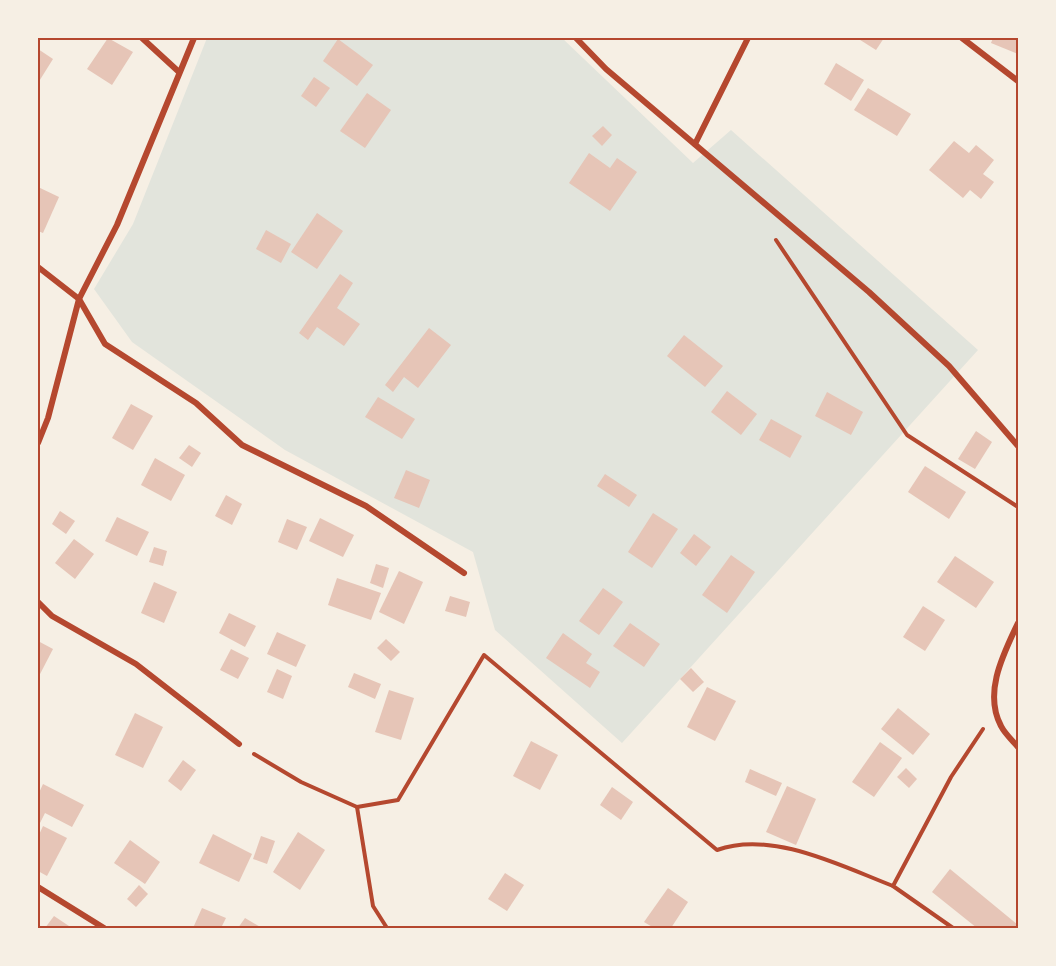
<svg xmlns="http://www.w3.org/2000/svg" width="1056" height="966" viewBox="0 0 1056 966" font-family="Ubuntu,sans-serif">
	<rect width="100%" height="100%" fill="#f6efe4"/>
	<!-- green -->
	<polygon fill="#e2e4dc" points="207,38 562,38 693,163 731,130 978,350 622,743 495,630 473,552 285,450 132,342 94,289 133,224"/>
	<!-- building -->
	<g fill="#e6c5b7">
		<polygon points="108,38 133,52 112,85 87,69"/>
		<polygon points="857,38 884,38 876,50"/>
		<polygon points="993,38 1018,38 1018,54 991,43"/>
		<polygon points="338,39 373,65 357,86 323,61"/>
		<polygon points="38,49 53,59 38,83"/>
		<polygon points="836,63 864,80 851,101 824,84"/>
		<polygon points="314,77 330,88 316,107 301,96"/>
		<polygon points="868,88 911,114 897,136 854,110"/>
		<polygon points="367,93 391,110 365,148 340,131"/>
		<polygon points="603,126 612,135 602,146 592,136"/>
		<polygon points="954,141 969,153 976,145 994,160 983,174 994,182 981,199 970,190 963,198 929,170"/>
		<polygon points="589,153 610,168 617,158 637,172 610,211 569,183"/>
		<polygon points="38,187 59,197 43,233 38,231"/>
		<polygon points="317,213 343,231 317,269 291,252"/>
		<polygon points="266,230 291,244 281,263 256,249"/>
		<polygon points="340,274 353,283 337,308 360,324 344,346 317,327 308,340 299,333"/>
		<polygon points="429,328 451,345 418,388 404,377 393,392 385,385"/>
		<polygon points="684,335 723,366 705,387 667,356"/>
		<polygon points="727,391 757,414 741,435 711,412"/>
		<polygon points="827,392 863,412 851,435 815,416"/>
		<polygon points="378,397 415,419 402,439 365,417"/>
		<polygon points="131,404 153,416 133,450 112,438"/>
		<polygon points="771,419 802,436 790,458 759,440"/>
		<polygon points="976,431 992,442 975,469 958,459"/>
		<polygon points="189,445 201,453 192,467 179,458"/>
		<polygon points="155,458 185,475 171,501 141,485"/>
		<polygon points="925,466 966,492 949,519 908,492"/>
		<polygon points="406,470 430,480 419,508 394,498"/>
		<polygon points="605,474 637,495 629,507 597,486"/>
		<polygon points="226,495 242,504 232,525 215,516"/>
		<polygon points="60,511 75,521 66,534 52,524"/>
		<polygon points="653,513 678,529 652,568 628,552"/>
		<polygon points="117,517 149,532 137,556 105,541"/>
		<polygon points="320,518 354,535 343,557 309,541"/>
		<polygon points="287,519 307,527 297,550 278,542"/>
		<polygon points="694,534 711,547 696,566 680,553"/>
		<polygon points="74,539 94,554 75,579 55,563"/>
		<polygon points="154,547 167,551 163,566 149,562"/>
		<polygon points="731,555 755,572 727,613 702,595"/>
		<polygon points="955,556 994,582 976,608 937,582"/>
		<polygon points="376,564 389,568 383,588 370,583"/>
		<polygon points="399,571 423,582 404,624 379,612"/>
		<polygon points="337,578 381,593 371,620 328,605"/>
		<polygon points="154,582 177,592 164,623 141,613"/>
		<polygon points="603,588 623,602 599,635 579,621"/>
		<polygon points="450,596 470,602 466,617 445,611"/>
		<polygon points="923,606 945,620 925,651 903,637"/>
		<polygon points="229,613 256,626 245,647 219,633"/>
		<polygon points="630,623 660,644 644,667 613,646"/>
		<polygon points="277,632 306,645 296,667 267,654"/>
		<polygon points="563,633 592,654 586,663 600,672 590,688 546,658"/>
		<polygon points="386,639 400,652 391,661 377,648"/>
		<polygon points="38,641 53,649 38,678"/>
		<polygon points="231,649 249,658 238,679 220,670"/>
		<polygon points="691,668 704,682 693,692 680,679"/>
		<polygon points="277,669 292,676 283,699 267,692"/>
		<polygon points="354,673 381,684 375,699 348,687"/>
		<polygon points="707,687 736,701 715,741 687,727"/>
		<polygon points="389,690 414,698 401,740 375,732"/>
		<polygon points="898,708 930,734 913,755 881,729"/>
		<polygon points="135,713 163,727 143,768 115,755"/>
		<polygon points="531,741 558,755 540,790 513,776"/>
		<polygon points="880,742 902,758 874,797 852,782"/>
		<polygon points="183,760 196,770 181,791 168,781"/>
		<polygon points="906,768 917,779 909,788 897,777"/>
		<polygon points="750,769 782,783 776,796 745,782"/>
		<polygon points="43,784 84,805 72,827 45,813 38,827 38,795"/>
		<polygon points="787,786 816,799 796,845 766,832"/>
		<polygon points="612,787 633,802 621,820 600,805"/>
		<polygon points="43,826 67,838 47,876 38,871 38,837"/>
		<polygon points="298,832 325,850 300,890 273,872"/>
		<polygon points="213,834 252,854 239,882 199,863"/>
		<polygon points="261,836 275,841 267,864 253,859"/>
		<polygon points="130,840 160,862 145,884 114,863"/>
		<polygon points="950,869 1018,925 1018,928 977,928 932,892"/>
		<polygon points="505,873 524,885 507,911 488,899"/>
		<polygon points="139,885 148,894 136,907 127,899"/>
		<polygon points="668,888 688,902 671,928 654,928 644,922"/>
		<polygon points="202,908 226,918 221,928 193,928"/>
		<polygon points="54,916 72,928 45,928"/>
		<polygon points="245,918 262,928 238,928"/>
	</g>
	<g fill="none" stroke-linecap="round" stroke-linejoin="round">
		<!-- path -->
		<g stroke="#b5482f" stroke-width="4">
			<polyline points="776,240 907,435 1018,507"/>
			<path d="M254,754L301,782L357,807L398,800L484,655L717,850C772,830 841,866 893,886"/>
			<polyline points="357,807 373,906 387,928"/>
			<polyline points="953,928 893,886 951,777 983,729"/>
		</g>
		<!-- minor -->
		<g stroke="#b5482f" stroke-width="6">
			<polyline points="142,38 179,72"/>
			<polyline points="576,38 606,69 869,292 949,366 1018,446"/>
			<polyline points="962,38 1018,81"/>
			<polyline points="695,144 748,38"/>
			<polyline points="38,267 79,299 105,344 196,403 242,445 366,506 464,573"/>
			<polyline points="38,443 48,418 79,299 117,225 194,38"/>
			<polyline points="38,602 52,616 136,664 239,744"/>
			<path d="M1018,623C1004,653 983,692 1001,726C1005,734 1013,741 1018,747"/>
			<polyline points="38,887 104,928"/>
		</g>
	</g>
	<!-- border -->
	<rect width="1056" height="966" fill="none" stroke="#f6efe4" stroke-width="78"/>
	<rect x="39" y="39" width="978" height="888" fill="none" stroke="#b5482f" stroke-width="2"/>
</svg>
